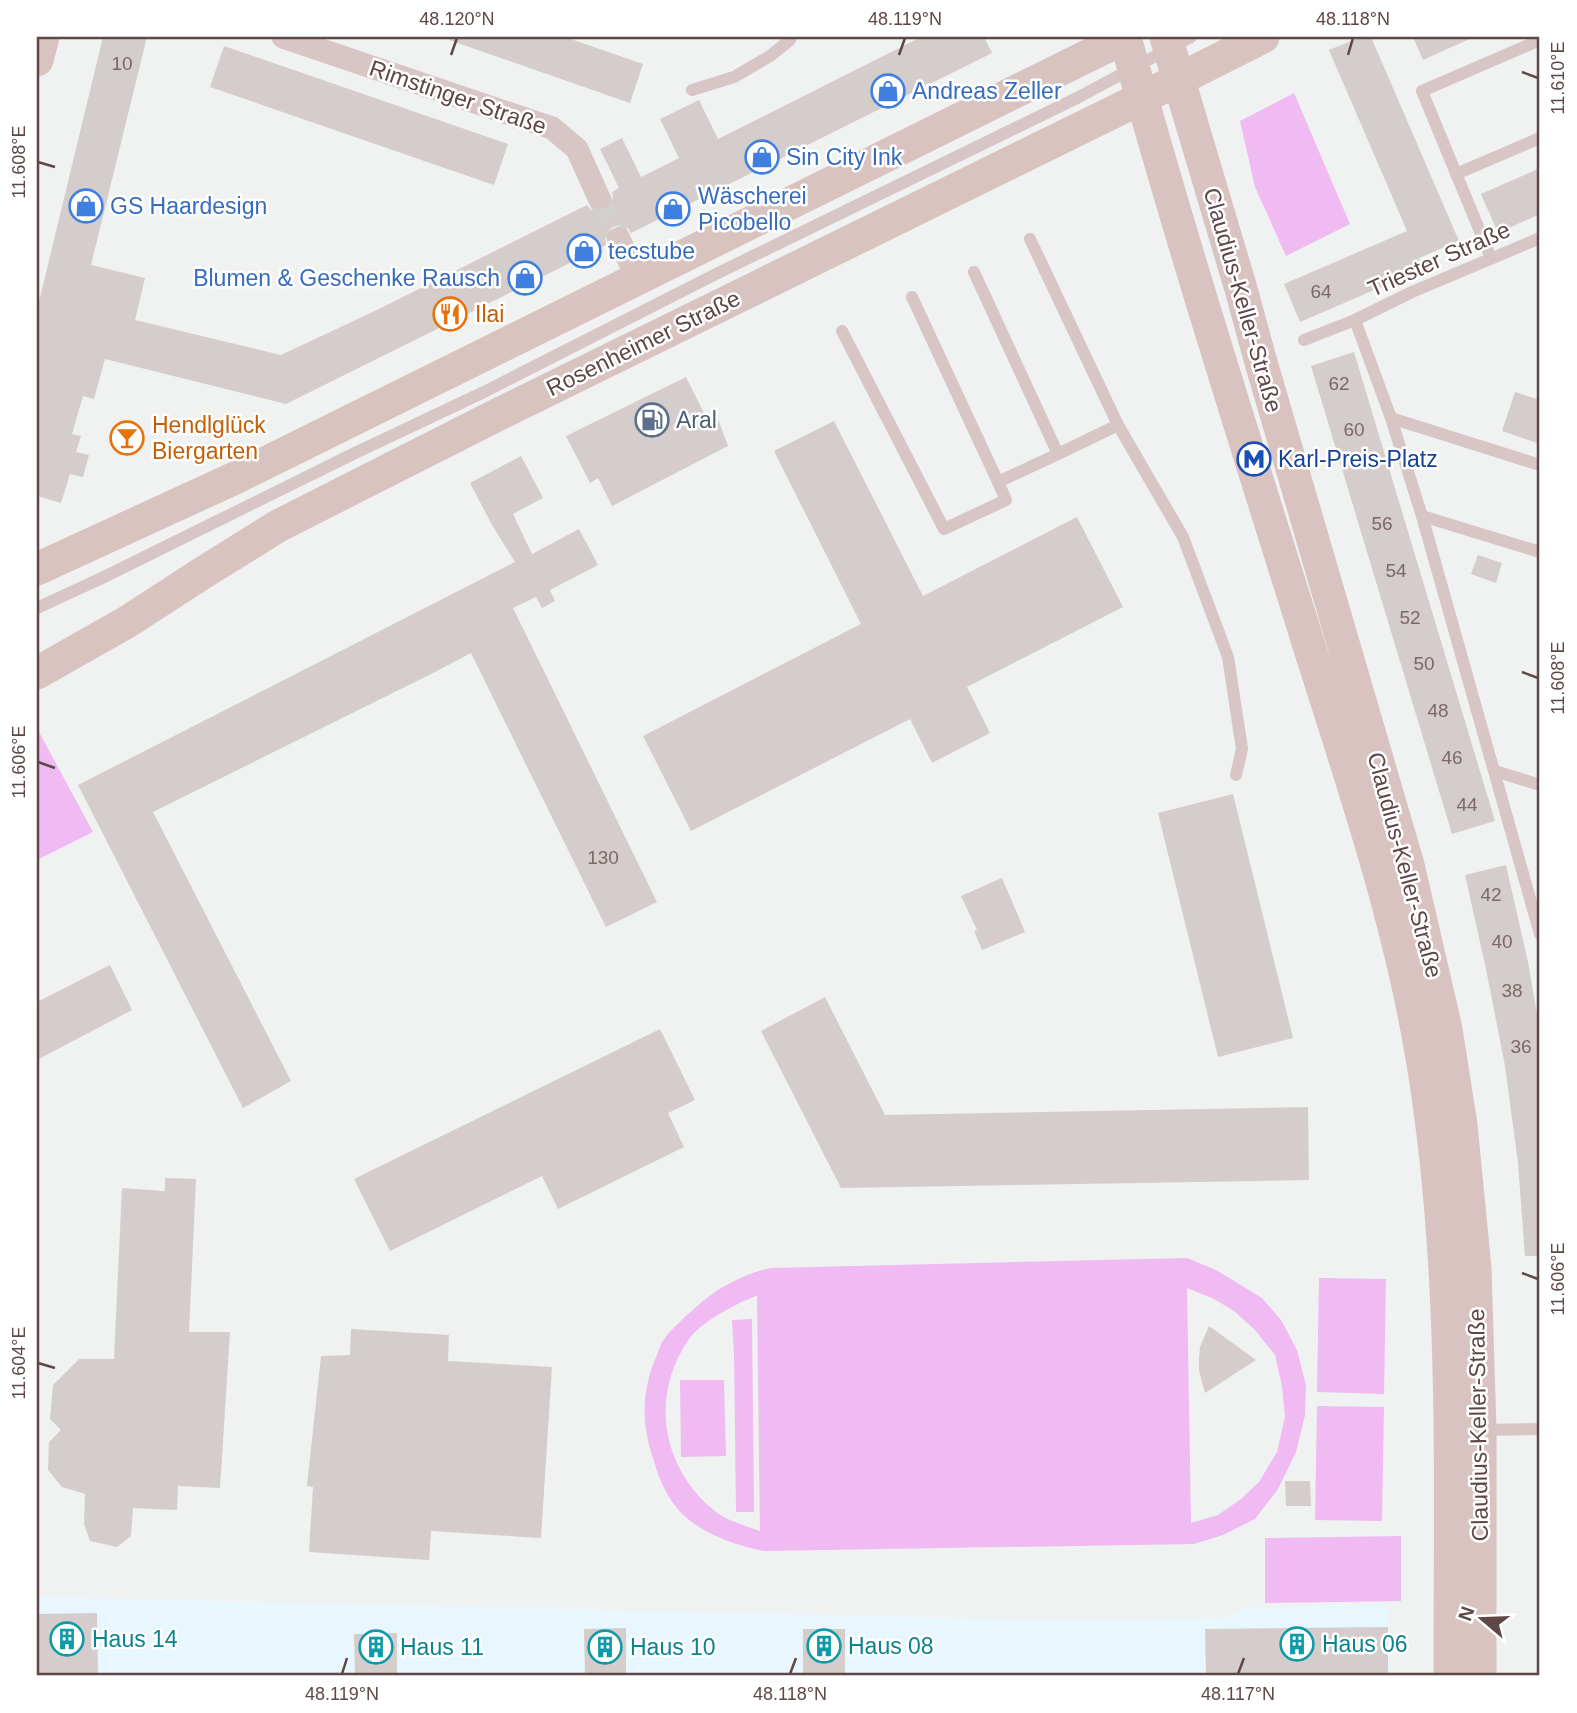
<svg xmlns="http://www.w3.org/2000/svg" width="1577" height="1713" viewBox="0 0 1577 1713" font-family="Helvetica,sans-serif">
	<rect width="100%" height="100%" fill="#eff2f1"/>
	<!-- commercial -->
	<polygon fill="#e8f7fd" points="37,1597 1043,1620 1226,1618 1242,1609 1388,1603 1390,1676 37,1676"/>
	<!-- green -->
	<g fill="#f0baf2" fill-rule="evenodd">
		<polygon points="1294,93 1350,224 1286,256 1255,187 1240,121"/>
		<polygon points="39,732 93,832 37,860 37,734"/>
		<path d="M1187,1258L1216,1270L1262,1298L1281,1320L1297,1350L1306,1386L1305,1415L1296,1452L1278,1489L1255,1519L1223,1535L1194,1544L763,1551C736,1545 711,1537 689,1520C671,1506 660,1483 654,1461C642,1427 641,1396 654,1362C657,1356 659,1348 662,1342C671,1329 684,1318 696,1307C717,1288 743,1274 771,1268ZM1187,1288L1214,1299L1234,1311L1255,1330L1275,1355L1282,1386L1285,1417L1277,1452L1259,1482L1241,1499L1218,1515L1191,1523ZM756,1296H757L760,1531C746,1526 728,1521 716,1512C662,1469 649,1397 689,1339C701,1322 737,1303 756,1296Z"/>
		<polygon points="1319,1278 1386,1279 1384,1394 1317,1392"/>
		<polygon points="752,1319 754,1512 736,1512 734,1354 732,1320"/>
		<polygon points="680,1380 724,1380 726,1456 681,1457"/>
		<polygon points="1317,1406 1384,1407 1382,1521 1315,1520"/>
		<polygon points="1401,1536 1401,1601 1265,1603 1265,1538"/>
	</g>
	<!-- building -->
	<g fill="#d4cdcb">
		<polygon points="103,37 147,37 91,265 145,278 135,320 281,355 381,308 587,205 591,210 597,212 605,210 611,206 613,200 612,192 619,188 600,149 622,138 641,177 679,158 660,119 699,100 718,139 921,37 984,37 992,53 631,233 628,228 621,225 613,227 607,232 605,237 606,245 286,404 105,359 94,399 83,396 72,434 81,436 76,452 89,455 83,477 70,474 61,503 37,496 37,310"/>
		<polygon points="450,37 565,37 643,64 630,103 449,40"/>
		<polygon points="1361,37 1371,37 1459,241 1419,258 1423,269 1300,322 1284,284 1407,231 1329,50"/>
		<polygon points="1413,37 1474,37 1423,60"/>
		<polygon points="224,46 508,144 494,185 210,87"/>
		<polygon points="1540,168 1540,214 1498,233 1481,194"/>
		<polygon points="1354,352 1495,821 1452,834 1311,366"/>
		<polygon points="686,377 709,423 718,419 728,446 612,506 598,478 590,483 566,436"/>
		<polygon points="1515,392 1540,400 1540,444 1502,431"/>
		<polygon points="834,421 923,596 1077,517 1123,607 967,687 990,733 932,763 910,719 691,831 643,736 861,624 774,451"/>
		<polygon points="521,456 543,498 513,514 532,554 579,529 598,565 550,590 555,601 542,608 536,597 513,608 657,902 606,927 471,653 433,673 153,812 291,1081 243,1108 78,785 515,562 492,525 470,483"/>
		<polygon points="1478,555 1502,563 1496,583 1471,574"/>
		<polygon points="1233,794 1293,1038 1218,1057 1158,813"/>
		<polygon points="1506,865 1528,962 1540,1032 1540,1256 1525,1256 1518,1163 1505,1066 1486,969 1465,875"/>
		<polygon points="1002,878 1025,932 982,950 974,931 977,930 961,896"/>
		<polygon points="110,965 132,1010 37,1060 37,1002"/>
		<polygon points="825,997 885,1115 1308,1107 1309,1180 841,1188 761,1031"/>
		<polygon points="660,1029 695,1100 668,1113 684,1147 558,1209 542,1176 390,1251 354,1179"/>
		<polygon points="165,1178 196,1179 189,1332 230,1332 220,1488 178,1486 177,1510 133,1508 131,1536 117,1547 90,1541 84,1524 85,1494 62,1487 48,1470 49,1442 61,1430 50,1419 53,1385 79,1359 114,1359 122,1188 165,1191"/>
		<polygon points="1209,1326 1256,1360 1205,1393 1199,1371 1199,1359 1200,1347"/>
		<polygon points="351,1329 449,1335 448,1361 552,1367 541,1538 431,1531 429,1560 309,1552 313,1487 307,1486 321,1356 350,1355"/>
		<polygon points="1285,1481 1310,1481 1311,1506 1286,1506"/>
		<polygon points="97,1613 98,1676 37,1676 37,1614"/>
		<polygon points="1388,1627 1388,1676 1206,1676 1205,1629"/>
		<polygon points="626,1628 626,1676 585,1676 584,1629"/>
		<rect x="803" y="1629" width="42" height="47"/>
		<polygon points="397,1633 397,1676 355,1676 354,1634"/>
	</g>
	<g fill="none" stroke-linecap="round" stroke-linejoin="round">
		<!-- minor-tunnel -->
		<polyline stroke="#d2d0cf" stroke-width="23" stroke-dasharray="23 11" stroke-linecap="butt" points="599,198 619,239"/>
		<!-- service -->
		<g stroke="#d8c5c5" stroke-width="12">
			<polyline points="692,90 734,77 770,56 790,40 791,37"/>
			<polyline points="1456,174 1540,138"/>
			<polyline points="1030,239 1118,425 1183,537 1228,657 1242,749 1236,775"/>
			<polyline points="1491,258 1422,91 1540,40"/>
			<polyline points="974,272 1058,454 1118,425"/>
			<polyline points="912,297 998,482 1058,454"/>
			<polyline points="1355,320 1412,292 1540,238"/>
			<polyline points="842,331 944,529 1006,500 998,482"/>
			<polyline points="1304,340 1355,320 1391,418 1422,516 1540,934"/>
			<polyline points="1391,418 1540,465"/>
			<polyline points="1422,516 1540,552"/>
			<polyline points="37,608 104,577 355,453 484,392 714,275 1077,98 1191,37"/>
			<polyline points="1495,771 1540,785"/>
			<polyline points="1481,1430 1540,1429"/>
		</g>
		<!-- minor -->
		<g stroke="#d8c5c5" stroke-width="23">
			<polyline points="283,37 552,128 577,149 599,198"/>
			<polyline points="619,239 638,280"/>
		</g>
		<!-- secondary -->
		<g stroke="#d9c3c0" stroke-width="33">
			<path d="M1125,37C1180,238 1244,437 1306,636C1347,767 1393,899 1418,1035C1457,1246 1450,1463 1450,1676"/>
			<polyline points="1166,37 1241,289 1260,359 1408,865 1446,1029 1461,1125 1475,1268 1480,1430 1480,1676"/>
			<polyline points="37,60 43,37"/>
			<polyline points="37,569 235,478 1126,37"/>
			<polyline points="37,673 127,622 201,574 278,526 499,414 1142,98 1263,37"/>
		</g>
	</g>
	<!-- ticks -->
	<path fill="none" stroke="#5e4746" stroke-width="2.5" d="M451,55L457,38M899,55L905,38M1348,55L1353,38M1522,72L1538,78M38,162L55,167M1522,672L1538,678M38,762L55,768M1522,1273L1538,1279M38,1363L55,1368M342,1674L347,1658M790,1674L796,1658M1238,1674L1244,1658"/>
	<!-- icons -->
	<defs>
		<symbol id="shop-ring" viewBox="-11 -11 22 22"><circle r="9.5" fill="#fff" stroke="#3f7fe0" stroke-width="1.5"/><path d="M-5-2.5h2.3a2.7 3.5 0 0 1 5.4 0H5L5.5 6h-11ZM-1.5-2.5h3a1.5 2.3 0 0 0-3 0Z" fill="#3f7fe0"/></symbol>
		<symbol id="restaurant-ring" viewBox="-11 -11 22 22"><circle r="9.5" fill="#fff" stroke="#e8710a" stroke-width="1.5"/><path d="M-5-6h1v4h1v-4h1v4h1v-4h1v5L-1.5 .5V6h-2V.5L-5-1ZM5-6V6H3V1.5H1.5Q1.5-4 5-6Z" fill="#e8710a"/></symbol>
		<symbol id="fuel-ring" viewBox="-11 -11 22 22"><circle r="9.5" fill="#fff" stroke="#5c6f8a" stroke-width="1.5"/><path d="M-5.5-6h7V0h2V4h1.3V-2.5L3-4.5l.8-.8L6-3V5H2.5V1h-1V6h-7ZM-4.2-4.7v3.2H.2V-4.7Z" fill="#5c6f8a"/></symbol>
		<symbol id="bar-ring" viewBox="-11 -11 22 22"><circle r="9.5" fill="#fff" stroke="#e8710a" stroke-width="1.5"/><path d="M-6-5H6L.8 .8V4.5H3.5V6h-7V4.5H-.8V.8Z" fill="#e8710a"/></symbol>
		<symbol id="metro-ring" viewBox="-11 -11 22 22"><circle r="9.5" fill="#fff" stroke="#1a4fb4" stroke-width="1.5"/><path d="M-5.5 5V-5H-3L0 0L3-5H5.5V5H3V-.5L0 4L-3-.5V5Z" fill="#1a4fb4"/></symbol>
		<symbol id="building-ring" viewBox="-11 -11 22 22"><circle r="9.5" fill="#fff" stroke="#0f9aa8" stroke-width="1.5"/><path d="M-4-6H4V6H1V3H-1V6H-4ZM-2.5-4.3h1.7v1.8h-1.7ZM.8-4.3h1.7v1.8H.8ZM-2.5-1h1.7V.8h-1.7ZM.8-1h1.7V.8H.8Z" fill="#0f9aa8"/></symbol>
	</defs>
	<g fill-rule="evenodd">
		<use href="#shop-ring" x="869" y="72" width="38" height="38"/>
		<use href="#shop-ring" x="743" y="138" width="38" height="38"/>
		<use href="#shop-ring" x="67" y="187" width="38" height="38"/>
		<use href="#shop-ring" x="654" y="190" width="38" height="38"/>
		<use href="#shop-ring" x="565" y="232" width="38" height="38"/>
		<use href="#shop-ring" x="506" y="259" width="38" height="38"/>
		<use href="#restaurant-ring" x="431" y="295" width="38" height="38"/>
		<use href="#fuel-ring" x="633" y="401" width="38" height="38"/>
		<use href="#bar-ring" x="108" y="419" width="38" height="38"/>
		<use href="#metro-ring" x="1235" y="440" width="38" height="38"/>
		<use href="#building-ring" x="48" y="1620" width="38" height="38"/>
		<use href="#building-ring" x="1278" y="1625" width="38" height="38"/>
		<use href="#building-ring" x="805" y="1627" width="38" height="38"/>
		<use href="#building-ring" x="357" y="1628" width="38" height="38"/>
		<use href="#building-ring" x="586" y="1628" width="38" height="38"/>
	</g>
	<g text-anchor="middle" stroke-width="5" stroke-linejoin="round" paint-order="stroke">
		<!-- number labels -->
		<g font-size="19" fill="#7c6867">
			<text x="122" y="70">10</text>
			<text x="1321" y="298">64</text>
			<text x="1339" y="390">62</text>
			<text x="1354" y="436">60</text>
			<text x="1382" y="530">56</text>
			<text x="1396" y="577">54</text>
			<text x="1410" y="624">52</text>
			<text x="1424" y="670">50</text>
			<text x="1438" y="717">48</text>
			<text x="1452" y="764">46</text>
			<text x="1467" y="811">44</text>
			<text x="603" y="864">130</text>
			<text x="1491" y="901">42</text>
			<text x="1502" y="948">40</text>
			<text x="1512" y="997">38</text>
			<text x="1521" y="1053">36</text>
		</g>
		<!-- shop labels -->
		<g font-size="23" fill="#366cbe" stroke="#fff" text-anchor="start">
			<text x="912" y="99">Andreas Zeller</text>
			<text x="786" y="165">Sin City Ink</text>
			<text x="698" y="204">Wäscherei<tspan x="698" dy="26">Picobello</tspan></text>
			<text x="110" y="214">GS Haardesign</text>
			<text x="608" y="259">tecstube</text>
			<text x="500" y="286" text-anchor="end">Blumen &amp; Geschenke Rausch</text>
		</g>
		<!-- street labels -->
		<g font-size="23" fill="#5e4746" stroke="#fff">
			<text transform="translate(458 97) rotate(19)" y="8">Rimstinger Straße</text>
			<text transform="translate(1439 259) rotate(-24)" y="8">Triester Straße</text>
			<text transform="translate(1243 300) rotate(74)" y="8">Claudius-Keller-Straße</text>
			<text transform="translate(643 343) rotate(-26)" y="8">Rosenheimer Straße</text>
			<text transform="translate(1405 865) rotate(75)" y="8">Claudius-Keller-Straße</text>
			<text transform="translate(1478 1425) rotate(-91)" y="8">Claudius-Keller-Straße</text>
		</g>
		<!-- food labels -->
		<g font-size="23" fill="#c56008" stroke="#fff" text-anchor="start">
			<text x="475" y="322">Ilai</text>
			<text x="152" y="433">Hendlglück<tspan x="152" dy="26">Biergarten</tspan></text>
		</g>
		<!-- service labels -->
		<g font-size="23" fill="#4e5e75" stroke="#fff" text-anchor="start">
			<text x="676" y="428">Aral</text>
		</g>
		<!-- transit labels -->
		<g font-size="23" fill="#164399" stroke="#fff" text-anchor="start">
			<text x="1278" y="467">Karl-Preis-Platz</text>
		</g>
		<!-- culture labels -->
		<g font-size="23" fill="#0d838f" stroke="#fff" text-anchor="start">
			<text x="92" y="1647">Haus 14</text>
			<text x="1322" y="1652">Haus 06</text>
			<text x="848" y="1654">Haus 08</text>
			<text x="400" y="1655">Haus 11</text>
			<text x="630" y="1655">Haus 10</text>
		</g>
	</g>
	<!-- border -->
	<rect width="1577" height="1713" fill="none" stroke="#ffffff" stroke-width="77"/>
	<!-- north arrow -->
	<g transform="translate(1482 1619) rotate(289)" stroke="#ffffff" stroke-width="5" paint-order="stroke">
	<path d="M0-5L12 26L0 18L-12 26Z" fill="#5e4746"/>
	<text y="-10" font-size="19" font-weight="bold" text-anchor="middle" fill="#5e4746">N</text>
	</g>
	<rect x="38" y="38" width="1500" height="1636" fill="none" stroke="#5e4746" stroke-width="2.5"/>
	<g font-size="18" text-anchor="middle" fill="#5e4746">
		<text x="457" y="25">48.120°N</text>
		<text x="905" y="25">48.119°N</text>
		<text x="1353" y="25">48.118°N</text>
		<text transform="translate(1558 78) rotate(-90)" y="6">11.610°E</text>
		<text transform="translate(19 162) rotate(-90)" y="6">11.608°E</text>
		<text transform="translate(1558 678) rotate(-90)" y="6">11.608°E</text>
		<text transform="translate(19 762) rotate(-90)" y="6">11.606°E</text>
		<text transform="translate(1558 1279) rotate(-90)" y="6">11.606°E</text>
		<text transform="translate(19 1363) rotate(-90)" y="6">11.604°E</text>
		<text x="342" y="1700">48.119°N</text>
		<text x="790" y="1700">48.118°N</text>
		<text x="1238" y="1700">48.117°N</text>
	</g>
</svg>
